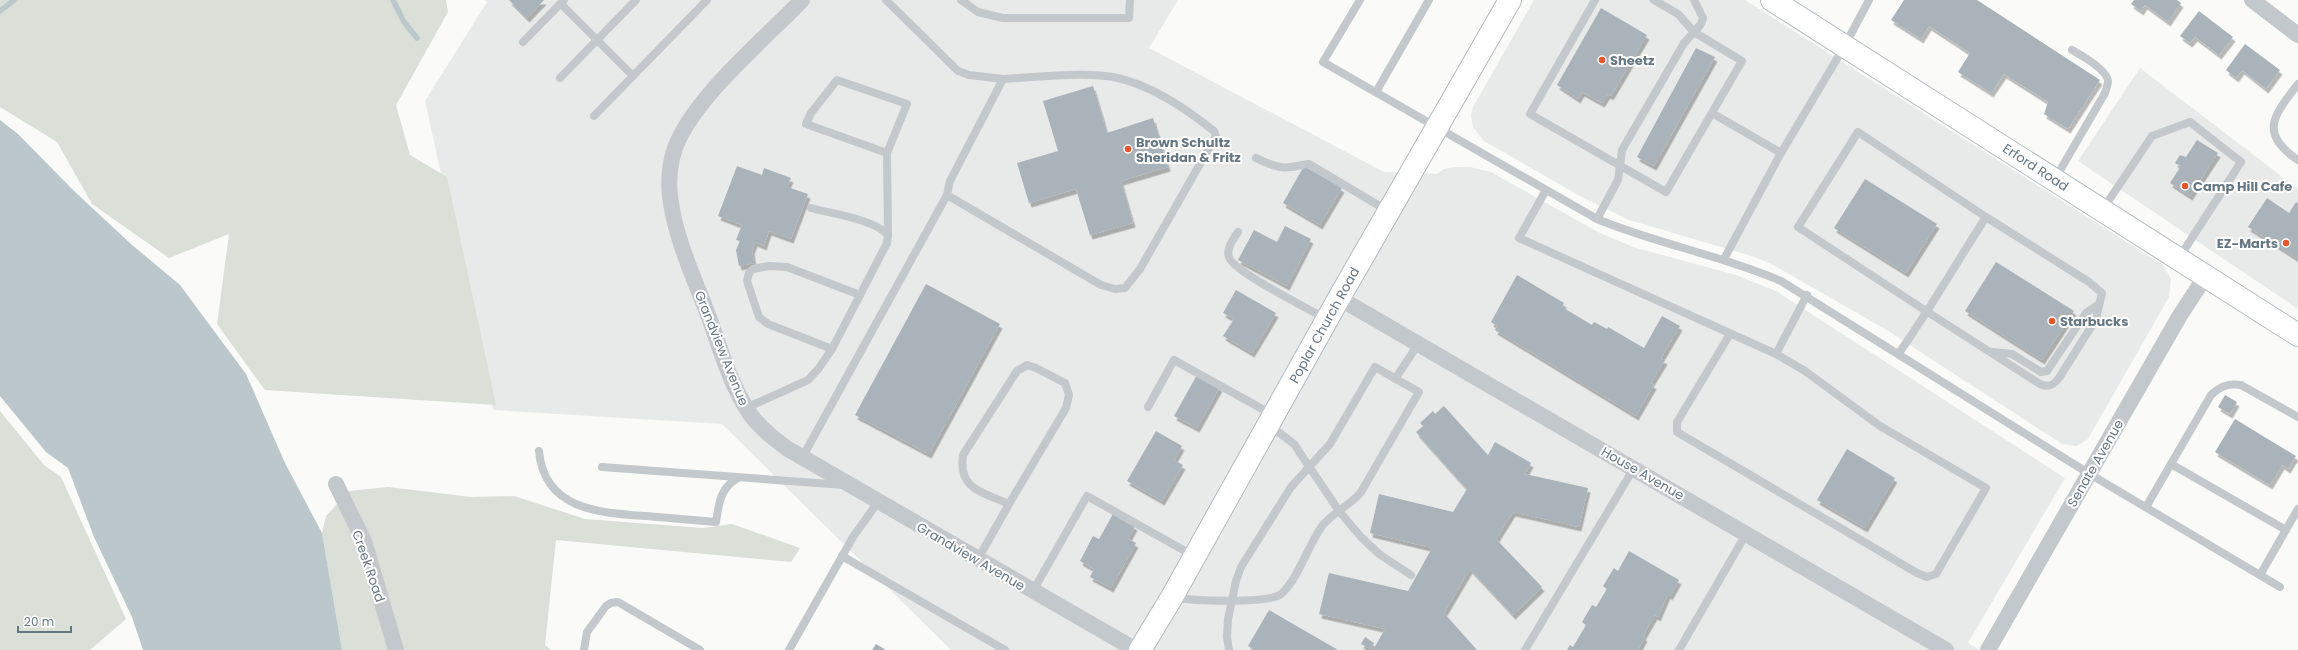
<svg xmlns="http://www.w3.org/2000/svg" width="2298" height="650" viewBox="0 0 2298 650" font-family="Poppins,sans-serif">
	<defs>
		<filter id="shadow"><feDropShadow dx="2.5" dy="4.5" stdDeviation="0" flood-color="#0004"/></filter>
	</defs>
	<rect width="100%" height="100%" fill="#fafaf8"/>
	<!-- built -->
	<g fill="#e8e9e9">
		<polygon points="485,0 1178,0 1149,48 1384,172 1436,174 1444,169 1454,167 1470,167 1491,172 1598,232 1633,247 1736,275 1776,291 2065,478 1968,643 1980,650 951,650 722,424 493,410 425,101 487,2"/>
		<polygon points="1534,0 1745,0 2163,265 2171,279 2169,297 2088,439 2077,446 2062,444 1885,329 1773,265 1755,257 1629,220 1580,196 1484,141 1473,127 1471,115 1473,107"/>
		<polygon points="2140,68 2298,189 2298,309 2078,161"/>
	</g>
	<!-- green -->
	<g fill="#dadfd7">
		<polygon points="0,0 446,0 448,12 396,105 410,155 447,177 496,405 265,390 217,324 229,234 169,258 92,204 57,142 0,107"/>
		<polygon points="0,411 44,465 61,477 126,619 90,650 0,650"/>
		<polygon points="388,487 471,497 514,496 585,519 703,528 732,524 800,548 791,562 556,540 545,645 551,650 342,650 322,533 326,516 349,491"/>
	</g>
	<!-- water -->
	<polygon fill="#bbc7cb" points="0,120 18,134 74,191 131,244 180,285 246,374 285,463 322,533 342,650 143,650 132,617 94,537 68,468 46,452 0,396"/>
	<g fill="none" stroke-linecap="round" stroke-linejoin="round">
		<!-- stream -->
		<g stroke="#bbc7cb" stroke-width="5.5">
			<polyline points="393,0 404,22 417,38"/>
			<polyline points="0,11 14,0"/>
		</g>
	</g>
	<!-- building -->
	<g fill="#aab3b9" filter="url(#shadow)">
		<polygon points="509,0 544,0 527,18"/>
		<polygon points="1904,0 1977,0 2100,80 2068,129 2044,114 2048,102 2004,74 1991,93 1958,72 1970,53 1929,26 1921,39 1891,20"/>
		<polygon points="2134,0 2177,0 2181,3 2168,22 2145,5 2141,11 2131,4"/>
		<polygon points="1601,8 1647,35 1611,96 1608,94 1602,103 1582,92 1578,99 1557,85"/>
		<polygon points="2199,11 2233,37 2219,55 2195,37 2190,43 2180,36"/>
		<polygon points="2245,44 2280,70 2266,89 2242,70 2236,78 2226,70"/>
		<polygon points="1696,48 1715,57 1654,166 1637,157"/>
		<polygon points="1093,86 1107,133 1153,118 1168,167 1121,181 1133,223 1090,235 1076,189 1029,203 1017,163 1058,151 1043,101"/>
		<polygon points="2197,140 2218,153 2190,196 2170,183 2181,166 2175,163 2180,155 2186,157"/>
		<polygon points="737,166 762,175 764,168 791,178 787,187 808,194 791,239 769,231 764,246 755,242 752,250 754,263 739,266 736,250 740,241 736,240 742,225 718,216"/>
		<polygon points="1304,166 1342,188 1320,225 1283,203"/>
		<polygon points="1865,179 1937,224 1906,273 1834,228"/>
		<polygon points="2267,198 2289,213 2296,202 2298,203 2298,259 2248,227"/>
		<polygon points="1285,226 1311,239 1287,286 1238,260 1254,230 1277,242"/>
		<polygon points="1996,262 2074,311 2042,360 1965,311"/>
		<polygon points="1517,275 1564,303 1562,307 1592,325 1594,322 1607,329 1608,327 1644,348 1662,316 1680,326 1661,358 1665,360 1651,383 1654,385 1636,416 1495,330 1497,326 1491,322"/>
		<polygon points="926,284 1000,324 929,454 855,415"/>
		<polygon points="1236,290 1276,313 1252,353 1223,336 1234,319 1223,313"/>
		<polygon points="1197,375 1220,387 1197,428 1174,416"/>
		<polygon points="2225,395 2237,402 2230,414 2218,407"/>
		<polygon points="1444,406 1488,455 1495,442 1531,463 1525,474 1588,488 1579,527 1513,512 1496,539 1542,587 1513,615 1470,569 1444,613 1477,650 1373,650 1385,629 1319,614 1329,573 1408,591 1432,548 1370,533 1379,494 1453,512 1467,489 1416,432 1423,426 1420,423 1433,411 1435,414"/>
		<polygon points="2235,419 2296,456 2288,469 2282,465 2270,485 2215,452"/>
		<polygon points="1156,431 1182,446 1174,460 1183,465 1162,501 1127,481"/>
		<polygon points="1847,449 1895,478 1865,528 1817,500"/>
		<polygon points="1113,514 1135,526 1128,539 1136,543 1111,588 1090,577 1094,569 1080,561 1093,536 1099,539"/>
		<polygon points="1629,551 1679,580 1670,596 1668,594 1658,617 1655,615 1643,636 1645,637 1638,650 1567,650 1570,645 1573,647 1586,625 1582,622 1592,605 1596,607 1607,589 1603,586 1614,568 1618,571"/>
		<polygon points="1269,610 1338,650 1254,650 1248,646"/>
		<polygon points="1365,637 1374,643 1371,649 1361,644"/>
		<polygon points="876,644 886,650 872,650"/>
	</g>
	<g fill="none" stroke-linecap="round" stroke-linejoin="round">
		<defs>
			<g id="secondary">
				<polyline points="1772,0 2298,335"/>
				<polyline points="1140,650 1172,597 1339,298 1510,0"/>
			</g>
		</defs>
		<!-- secondary casing -->
		<use href="#secondary" stroke="#b3babf" stroke-width="24"/>
		<!-- lane -->
		<g stroke="#c3c8cc" stroke-width="8">
			<polyline points="886,0 958,71 969,75 1003,79"/>
			<polyline points="961,0 978,12 1003,18 1129,18 1130,0"/>
			<path d="M1360,0L1323,62L1597,219C1657,244 1721,255 1781,281L2088,473L2280,587"/>
			<polyline points="1595,0 1530,114 1666,192 1742,61 1694,32 1701,24 1703,18 1694,0"/>
			<polyline points="561,4 633,76"/>
			<polyline points="523,42 564,0"/>
			<polyline points="560,78 636,0"/>
			<path d="M2298,84C2274,115 2258,133 2298,160"/>
			<polyline points="1376,92 1429,0"/>
			<polyline points="1712,113 1781,153"/>
			<polyline points="594,116 707,0"/>
			<polyline points="887,153 806,124 811,113 837,80 907,104 887,153 888,235"/>
			<path d="M1256,158C1267,163 1278,169 1290,167C1297,167 1302,164 1309,164L1388,211"/>
			<path d="M2055,179L2105,93C2106,89 2108,85 2108,81C2107,70 2081,55 2072,50"/>
			<polyline points="1546,190 1519,238 1776,354 1805,371 1880,426 1986,488 1936,574 1927,577 1917,573 1677,432 1677,422 1730,334"/>
			<polyline points="2103,209 2152,136 2190,122 2241,162 2179,258"/>
			<polyline points="1597,219 1618,180 1622,150 1684,43 1694,32 1678,14 1654,0"/>
			<path d="M1238,232C1233,240 1226,248 1229,257C1233,272 1310,309 1326,319"/>
			<polyline points="1724,259 1781,153 1844,47 1869,0"/>
			<polyline points="832,349 768,324 759,317 747,281 749,273 753,269 769,266 787,267 860,295"/>
			<polyline points="1992,352 2012,354 2041,372 2047,371 2086,313 2099,304"/>
			<path d="M1899,353C1930,309 1957,262 1986,217L2089,282L2102,293L2096,319L2059,378C2054,385 2049,388 2040,384L1926,311L1798,227L1858,132L1986,217"/>
			<polyline points="1776,354 1807,295"/>
			<path d="M1027,365L1036,368L1065,383L1069,395L1066,408L1009,504C983,492 958,490 963,455L1017,371Z"/>
			<polyline points="1395,379 1419,343"/>
			<polyline points="1148,407 1174,360 1273,415"/>
			<path d="M746,408L808,380L819,368L832,349L887,243L888,235C874,219 832,214 811,208"/>
			<polyline points="1269,425 1294,444 1339,511 1361,537 1379,554 1411,575"/>
			<path d="M539,451C544,510 600,513 646,516C669,518 692,520 716,522C719,503 720,488 738,478"/>
			<path d="M802,458L931,224L947,195L950,181L1003,79C1039,77 1078,72 1113,77C1150,84 1185,108 1214,131L1216,136L1140,269L1125,288L1115,289L1101,285L947,195"/>
			<polyline points="2171,464 2286,530"/>
			<polyline points="602,467 844,485"/>
			<path d="M2146,507L2211,395C2220,387 2227,383 2241,385L2298,417"/>
			<polyline points="842,556 1005,650"/>
			<polyline points="978,559 1009,504"/>
			<polyline points="2260,575 2298,509"/>
			<polyline points="1033,591 1087,496 1194,556"/>
			<path d="M1173,597C1191,601 1268,604 1281,594C1297,581 1309,544 1322,526C1333,512 1350,506 1361,492L1419,392L1375,367L1330,444L1291,487L1241,567L1236,581L1228,619L1227,637L1229,650"/>
			<polyline points="584,650 587,632 606,606 611,603 618,602 700,650"/>
			<polyline points="789,650 853,537 878,502"/>
			<polyline points="1525,650 1634,468"/>
			<polyline points="1679,650 1746,534"/>
		</g>
		<!-- street -->
		<g stroke="#c3c8cc" stroke-width="16">
			<path d="M802,0C764,40 694,97 675,148C670,162 668,181 670,196C675,239 695,280 710,320C721,351 731,386 750,414C760,428 774,439 788,449L1136,650"/>
			<polyline points="2252,0 2298,35"/>
			<polyline points="1339,298 1946,650"/>
			<polyline points="336,484 364,541 396,650"/>
			<polyline points="1988,650 2179,317 2205,277"/>
		</g>
		<!-- secondary -->
		<use href="#secondary" stroke="#fff" stroke-width="22"/>
	</g>
	<!-- markers -->
	<g fill="#e4572e" stroke="#fff" stroke-width="1.5">
		<circle cx="1602" cy="60" r="4"/>
		<circle cx="1128" cy="149" r="4"/>
		<circle cx="2185" cy="186" r="4"/>
		<circle cx="2286" cy="243" r="4"/>
		<circle cx="2052" cy="321" r="4"/>
	</g>
	<g text-anchor="middle" stroke-width="4" stroke-linejoin="round" paint-order="stroke">
		<!-- poi labels -->
		<g font-size="13" font-weight="bold" fill="#657683" stroke="#fff" text-anchor="start">
			<text x="1610" y="65">Sheetz</text>
			<text x="1136" y="147">Brown Schultz<tspan x="1136" dy="15">Sheridan &amp; Fritz</tspan></text>
			<text x="2193" y="191">Camp Hill Cafe</text>
			<text x="2278" y="248" text-anchor="end">EZ-Marts</text>
			<text x="2060" y="326">Starbucks</text>
		</g>
		<!-- street labels -->
		<g font-size="13" fill="#657683" stroke="#fff">
			<text transform="translate(2036 167) rotate(33)" y="5">Erford Road</text>
			<text transform="translate(1324 325) rotate(-61)" y="5">Poplar Church Road</text>
			<text transform="translate(722 348) rotate(68)" y="5">Grandview Avenue</text>
			<text transform="translate(2095 463) rotate(-60)" y="5">Senate Avenue</text>
			<text transform="translate(1643 473) rotate(30)" y="5">House Avenue</text>
			<text transform="translate(971 556) rotate(30)" y="5">Grandview Avenue</text>
			<text transform="translate(369 566) rotate(71)" y="5">Creek Road</text>
		</g>
	</g>
	<!-- scale -->
	<path d="M18 626v6h53v-6" fill="none" stroke="#657683" stroke-width="2"/>
	<text x="24" y="626" font-size="12" fill="#657683" stroke="#ffffff" stroke-width="3" paint-order="stroke">20 m</text>
</svg>
